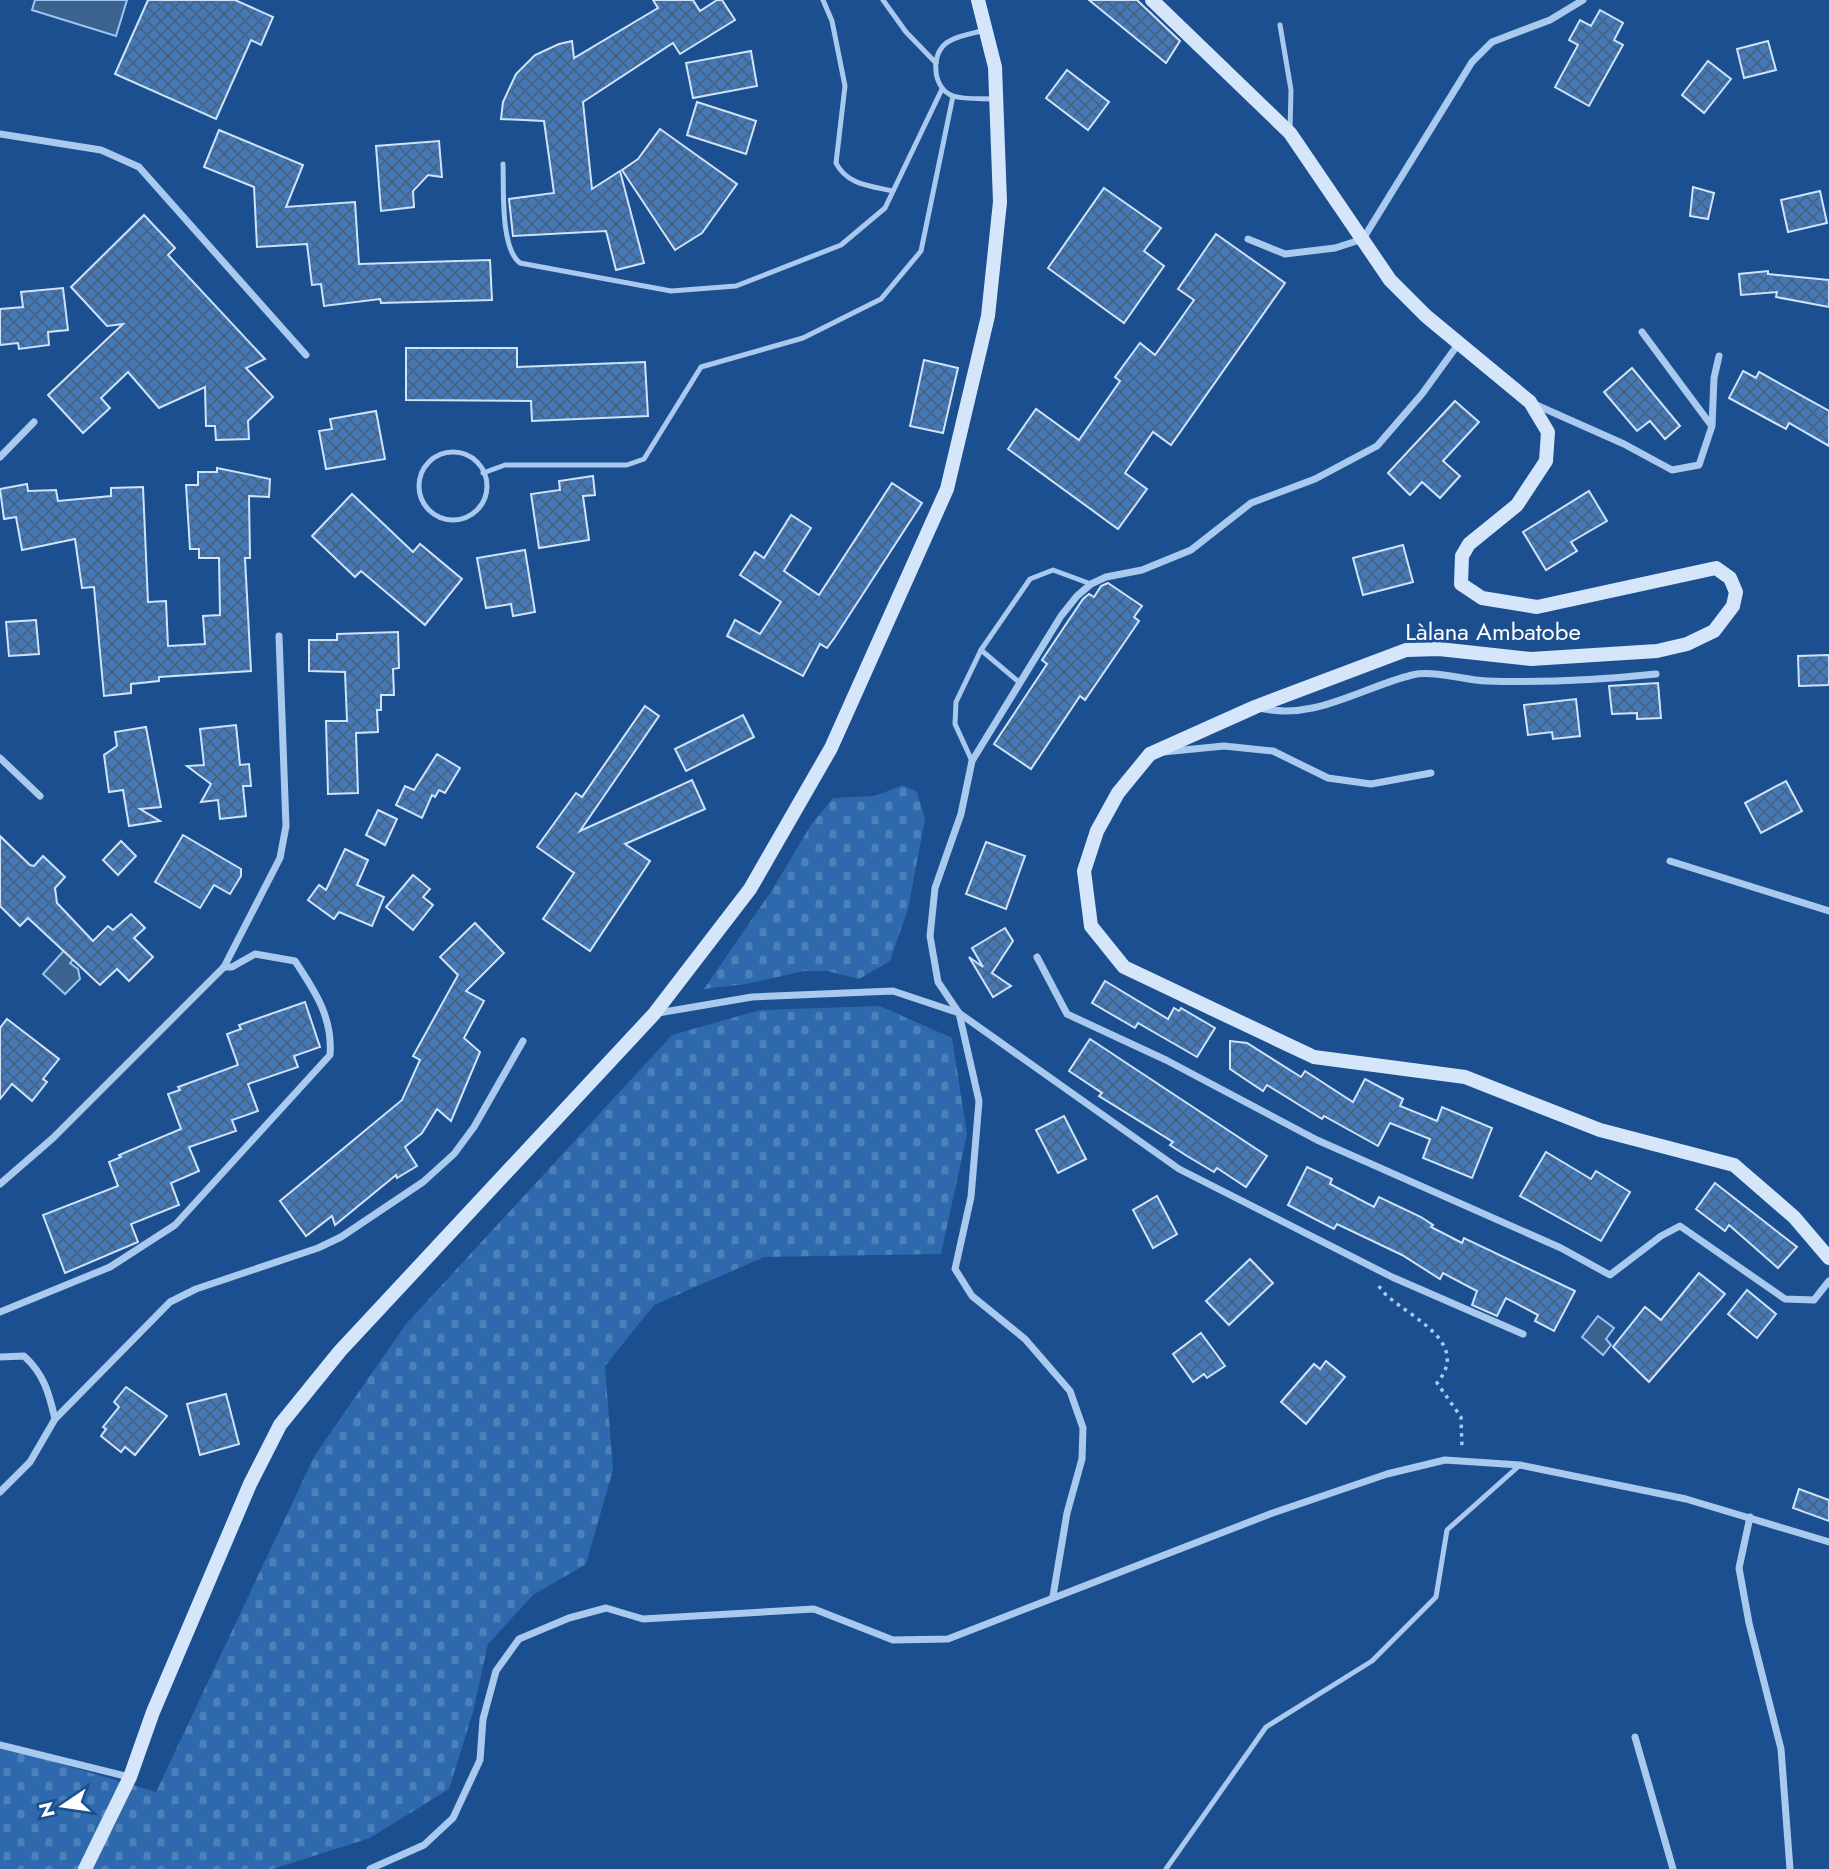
<svg xmlns="http://www.w3.org/2000/svg" width="1829" height="1869" viewBox="0 0 1829 1869" font-family="Jost,sans-serif">
	<defs>
		<pattern id="cemetery-stones" width="16" height="16" patternUnits="userSpaceOnUse" patternTransform="scale(1.75)"><rect width="16" height="16" fill="#2e69ad"/><path d="M2 7V4a2 2 0 0 1 4 0v3zM10 15v-3a2 2 0 0 1 4 0v3z" fill="#4d80b9"/></pattern>
		<pattern id="building-cross-hatch" width="8" height="8" patternUnits="userSpaceOnUse" patternTransform="scale(1.75)"><rect width="8" height="8" fill="#4478b7"/><path d="M0 0l8 8M0 8l8-8" fill="none" stroke="#486282"/></pattern>
	</defs>
	<rect width="100%" height="100%" fill="#1b4f8f"/>
	<!-- cemetery -->
	<g fill="url(#cemetery-stones)">
		<polygon points="903,785 917,792 925,819 908,909 890,961 859,979 827,971 804,971 746,984 704,989 772,890 811,825 833,798 875,796"/>
		<polygon points="880,1006 952,1038 967,1134 941,1254 764,1257 654,1305 605,1366 613,1470 586,1564 533,1595 488,1644 473,1712 449,1789 370,1838 273,1869 0,1869 0,1746 156,1792 315,1455 406,1324 672,1035 760,1010"/>
	</g>
	<!-- water -->
	<g fill="#3c6290" stroke="#9cc4f0" stroke-width="2">
		<polygon points="35,0 127,0 116,36 32,10"/>
		<polygon points="68,946 78,954 70,963 78,969 80,979 65,994 43,974"/>
		<polygon points="1598,1316 1614,1328 1606,1339 1611,1345 1603,1355 1582,1337"/>
	</g>
	<!-- building -->
	<g fill="url(#building-cross-hatch)" stroke="#cfe3fa" stroke-width="2">
		<polygon points="148,0 235,0 273,17 261,45 251,40 216,119 115,74"/>
		<polygon points="653,0 693,0 700,11 717,0 722,0 735,20 680,54 673,43 583,102 592,189 620,171 644,263 616,270 606,231 513,236 509,199 554,193 544,121 501,119 503,102 516,74 535,55 559,44 572,41 574,58 658,8"/>
		<polygon points="1089,0 1137,0 1180,41 1166,63"/>
		<polygon points="1600,10 1623,23 1614,40 1623,45 1589,106 1555,87 1578,45 1569,40 1580,20 1591,26"/>
		<polygon points="1768,41 1776,70 1744,78 1737,49"/>
		<polygon points="751,51 757,86 693,98 686,63"/>
		<polygon points="1708,61 1731,79 1704,113 1682,95"/>
		<polygon points="1067,70 1109,102 1088,130 1046,98"/>
		<polygon points="697,102 756,121 746,154 687,135"/>
		<polygon points="660,129 737,184 702,233 675,250 622,170 638,159"/>
		<polygon points="219,130 303,165 286,207 355,202 359,264 490,260 492,300 381,303 380,299 324,306 321,284 312,285 307,244 257,247 254,187 204,167"/>
		<polygon points="439,141 442,177 428,175 413,191 414,207 381,211 376,146"/>
		<polygon points="1693,187 1714,193 1708,219 1690,216"/>
		<polygon points="1104,188 1161,228 1144,251 1164,266 1124,323 1048,268"/>
		<polygon points="1820,191 1827,223 1788,232 1781,200"/>
		<polygon points="144,215 175,248 168,255 265,359 246,368 273,397 248,421 249,439 216,440 215,426 206,426 205,387 159,408 128,372 101,398 110,408 83,433 48,395 123,324 107,326 71,287"/>
		<polygon points="1216,234 1285,283 1171,445 1153,432 1125,473 1147,489 1118,529 1008,449 1036,409 1079,440 1120,381 1115,377 1140,343 1155,355 1194,300 1178,289"/>
		<polygon points="1768,271 1768,274 1829,280 1829,307 1776,297 1777,292 1741,295 1739,274"/>
		<polygon points="63,288 68,330 48,332 49,345 19,349 18,343 0,345 0,309 23,307 21,292"/>
		<polygon points="406,348 517,348 517,367 645,362 648,416 532,421 531,401 406,400"/>
		<polygon points="924,360 958,368 943,433 910,426"/>
		<polygon points="1632,368 1680,426 1665,439 1650,421 1637,431 1604,392"/>
		<polygon points="1743,371 1756,378 1759,372 1829,411 1829,446 1789,423 1786,429 1729,398"/>
		<polygon points="1455,401 1479,422 1443,461 1460,476 1440,498 1422,482 1410,495 1388,473"/>
		<polygon points="376,411 385,459 326,469 319,431 332,429 330,419"/>
		<polygon points="217,468 270,479 269,497 249,496 250,558 245,558 251,671 159,677 159,681 131,684 131,693 104,696 94,587 82,588 75,539 22,550 16,517 4,519 0,489 27,484 28,491 56,490 58,501 111,496 111,488 143,487 148,602 166,601 168,646 205,644 203,616 220,615 219,558 199,558 199,549 190,549 186,485 198,485 198,472 217,472"/>
		<polygon points="593,476 595,495 583,496 589,540 539,548 531,494 560,490 559,481"/>
		<polygon points="892,483 922,503 835,637 827,648 820,644 803,676 727,636 735,620 760,634 781,602 740,575 755,552 764,558 791,515 811,528 784,571 819,595"/>
		<polygon points="1589,491 1607,521 1571,542 1577,551 1546,570 1523,532"/>
		<polygon points="352,494 413,552 420,544 462,579 425,625 361,571 355,577 312,536"/>
		<polygon points="1403,545 1413,582 1363,595 1353,558"/>
		<polygon points="525,550 535,612 513,616 511,604 486,608 477,558"/>
		<polygon points="1108,583 1142,606 1134,617 1139,621 1085,700 1080,696 1031,769 994,744 1047,664 1042,660 1083,599 1089,594 1094,597 1101,586"/>
		<polygon points="36,620 39,654 9,656 6,622"/>
		<polygon points="398,632 399,668 393,669 394,695 381,695 381,710 377,710 378,732 356,733 358,793 328,794 326,721 347,721 345,672 309,671 309,640 337,640 337,634"/>
		<polygon points="1829,655 1829,685 1799,686 1798,656"/>
		<polygon points="1658,683 1661,718 1637,719 1637,713 1612,714 1609,686"/>
		<polygon points="1576,699 1580,736 1553,739 1552,732 1528,735 1524,705"/>
		<polygon points="645,706 659,716 580,831 692,780 705,809 625,844 650,861 590,951 543,919 574,873 537,847 576,793 582,797"/>
		<polygon points="743,715 754,737 686,771 675,749"/>
		<polygon points="236,725 240,765 249,764 251,786 243,786 246,816 220,819 218,800 201,802 211,784 187,766 204,765 200,729"/>
		<polygon points="146,727 161,807 140,809 160,821 129,826 123,790 109,792 104,755 117,746 115,732"/>
		<polygon points="437,754 460,768 445,793 439,790 435,797 432,795 422,818 396,805 405,786 414,790"/>
		<polygon points="1786,781 1802,811 1761,833 1745,803"/>
		<polygon points="378,810 397,819 385,845 366,835"/>
		<polygon points="183,835 241,869 241,876 230,894 214,885 200,908 155,882"/>
		<polygon points="0,836 30,865 34,866 43,856 65,877 55,888 57,903 93,941 108,926 113,930 131,914 145,928 134,938 153,957 129,981 117,969 100,985 28,918 20,926 0,906"/>
		<polygon points="121,841 136,856 118,875 103,860"/>
		<polygon points="986,842 1025,856 1006,909 966,894"/>
		<polygon points="345,849 368,860 357,885 384,897 372,926 339,912 334,919 308,900 319,885 326,890"/>
		<polygon points="413,875 430,889 423,897 433,905 413,930 386,907"/>
		<polygon points="475,923 504,953 466,991 484,1001 464,1038 480,1052 451,1121 437,1109 422,1133 405,1147 417,1166 397,1178 396,1175 335,1225 332,1216 306,1236 280,1201 402,1100 420,1060 413,1056 458,975 440,957"/>
		<polygon points="1005,928 1013,941 992,973 1011,986 993,997 969,957 983,967 972,948"/>
		<polygon points="1105,981 1168,1019 1174,1008 1179,1011 1181,1008 1215,1028 1197,1057 1138,1023 1135,1028 1092,1003"/>
		<polygon points="305,1002 320,1047 294,1056 298,1067 248,1084 258,1111 232,1120 236,1131 189,1147 199,1171 171,1183 179,1205 131,1224 138,1242 65,1273 43,1215 118,1186 109,1162 121,1157 119,1155 181,1129 168,1094 180,1090 178,1087 238,1065 227,1034 241,1029 239,1025"/>
		<polygon points="7,1019 59,1059 43,1079 47,1082 32,1101 12,1084 0,1099 0,1028"/>
		<polygon points="1090,1039 1267,1156 1246,1187 1217,1168 1214,1172 1187,1156 1170,1145 1173,1142 1099,1096 1102,1093 1069,1071"/>
		<polygon points="1230,1041 1247,1043 1301,1077 1305,1071 1353,1102 1365,1079 1403,1099 1400,1106 1437,1121 1442,1107 1492,1128 1472,1178 1423,1158 1430,1139 1390,1123 1378,1146 1324,1116 1322,1119 1267,1085 1263,1091 1230,1069"/>
		<polygon points="1064,1116 1086,1159 1058,1173 1036,1130"/>
		<polygon points="1546,1152 1591,1179 1596,1171 1630,1192 1601,1241 1520,1196"/>
		<polygon points="1307,1167 1332,1179 1330,1184 1374,1207 1379,1197 1421,1217 1433,1225 1431,1227 1462,1243 1464,1238 1575,1291 1554,1331 1535,1321 1538,1315 1506,1298 1497,1316 1472,1305 1477,1291 1443,1273 1440,1279 1402,1255 1337,1224 1334,1229 1288,1205"/>
		<polygon points="1715,1183 1797,1247 1778,1268 1729,1225 1725,1231 1696,1209"/>
		<polygon points="1157,1196 1177,1234 1153,1248 1133,1210"/>
		<polygon points="1250,1259 1273,1283 1229,1325 1206,1301"/>
		<polygon points="1699,1273 1725,1294 1649,1382 1613,1347 1645,1307 1661,1320"/>
		<polygon points="1747,1290 1776,1314 1757,1338 1728,1314"/>
		<polygon points="1201,1333 1225,1366 1207,1378 1204,1374 1193,1382 1173,1354"/>
		<polygon points="1326,1361 1345,1377 1306,1424 1281,1402 1314,1364 1320,1369"/>
		<polygon points="126,1387 167,1416 135,1455 125,1447 121,1452 101,1436 106,1429 103,1427 119,1407 114,1402"/>
		<polygon points="226,1394 239,1444 200,1455 187,1404"/>
		<polygon points="1799,1489 1829,1500 1829,1521 1793,1508"/>
	</g>
	<g fill="none" stroke-linecap="round" stroke-linejoin="round">
		<!-- path -->
		<path stroke="#a9c9ee" stroke-width="3.5" stroke-dasharray="3.5 5" stroke-linecap="butt" d="M1379,1286C1392,1311 1476,1337 1437,1383L1461,1417L1462,1448"/>
		<!-- lane -->
		<g stroke="#a9c9ee" stroke-width="5">
			<path d="M823,0L832,21L845,86L836,163C847,185 871,186 893,191"/>
			<polyline points="883,0 906,32 936,63"/>
			<polyline points="1280,25 1291,90 1290,130"/>
			<path d="M985,30C972,34 954,36 944,45C930,59 934,89 953,96C965,100 983,98 996,99"/>
			<path d="M503,164C504,188 500,248 520,263L671,291L736,286L841,245L885,208L942,89"/>
			<circle cx="453" cy="486" r="34"/>
			<polyline points="483,473 505,465 627,465 644,459 701,367 803,338 881,299 921,251 953,96"/>
			<polyline points="981,650 1020,683"/>
			<polyline points="972,761 955,724 956,702 981,650 1030,579 1053,570 1091,584"/>
			<polyline points="1166,1869 1266,1727 1372,1661 1436,1597 1447,1530 1520,1465"/>
		</g>
		<!-- street -->
		<g stroke="#a9c9ee" stroke-width="7">
			<polyline points="0,134 101,150 139,167 306,355"/>
			<polyline points="1248,239 1285,254 1335,248 1363,239 1472,62 1492,42 1550,20 1583,0"/>
			<polyline points="1642,332 1711,425"/>
			<polyline points="1459,343 1422,394 1377,446 1315,479 1251,503 1191,550 1142,570 1106,577 1091,584 1077,596 1061,616 972,761 961,814 935,888 930,936 938,982 959,1013 1179,1169 1392,1277 1523,1334"/>
			<polyline points="1534,404 1624,444 1672,470 1699,465 1712,426 1714,378 1719,356"/>
			<polyline points="0,457 34,422"/>
			<path d="M1260,708C1315,721 1360,688 1412,675C1434,670 1464,680 1486,681C1544,683 1599,680 1656,674"/>
			<polyline points="1163,752 1224,746 1273,751 1328,778 1371,784 1431,773"/>
			<polyline points="0,758 40,796"/>
			<polyline points="1670,861 1829,911"/>
			<polyline points="1037,957 1067,1014 1166,1060 1317,1140 1561,1248 1610,1275 1661,1236 1680,1226 1785,1299 1814,1300 1829,1281"/>
			<polyline points="658,1013 752,997 893,991 959,1013 979,1101 971,1197 955,1269 972,1296 1025,1339 1070,1391 1083,1428 1082,1459 1067,1513 1053,1596"/>
			<polyline points="0,1184 53,1138 224,967 280,858 286,826 279,636"/>
			<path d="M0,1312L110,1267L175,1225L330,1055C333,1018 315,991 295,961L255,954L232,967H224"/>
			<path d="M0,1357L24,1356C44,1374 49,1393 55,1419L30,1462L0,1492"/>
			<polyline points="55,1419 170,1302 196,1289 318,1248 341,1237 423,1182 454,1154 474,1127 523,1041"/>
			<polyline points="1750,1517 1739,1568 1749,1623 1781,1749 1790,1869"/>
			<polyline points="1635,1737 1673,1869"/>
			<polyline points="0,1745 129,1777"/>
			<polyline points="370,1869 424,1845 453,1818 480,1760 483,1719 496,1671 519,1639 569,1618 606,1608 643,1619 814,1609 893,1640 948,1639 1270,1514 1387,1474 1445,1460 1520,1465 1686,1499 1829,1542"/>
		</g>
		<!-- secondary -->
		<g stroke="#d6e6fa" stroke-width="14">
			<polyline points="1152,0 1290,133 1390,280 1426,316 1530,402 1548,432 1546,461 1517,505 1469,544 1462,556 1461,584 1482,598 1537,607 1716,568 1730,578 1736,592 1733,606 1714,631 1687,644 1657,651 1531,659 1439,649 1406,650 1255,707 1150,754 1118,793 1097,831 1084,871 1091,926 1124,967 1314,1057 1465,1077 1600,1130 1734,1165 1794,1217 1829,1258"/>
			<polyline points="85,1869 130,1777 153,1712 250,1484 280,1425 340,1351 654,1014 750,889 831,748 947,489 988,316 1000,202 995,67 978,0"/>
		</g>
	</g>
	<g text-anchor="middle" stroke-width="5" stroke-linejoin="round" paint-order="stroke">
		<!-- street labels -->
		<g font-size="24" fill="#fff" stroke="#1b4f8f">
			<text x="1493" y="640">Làlana Ambatobe</text>
		</g>
	</g>
	<!-- north arrow -->
	<g transform="translate(63 1806) rotate(257)" stroke="#1b4f8f" stroke-width="5" paint-order="stroke">
	<path d="M0-5L12 26L0 18L-12 26Z" fill="#ffffff"/>
	<text y="-10" font-size="19" font-weight="bold" text-anchor="middle" fill="#ffffff">N</text>
	</g>
</svg>
